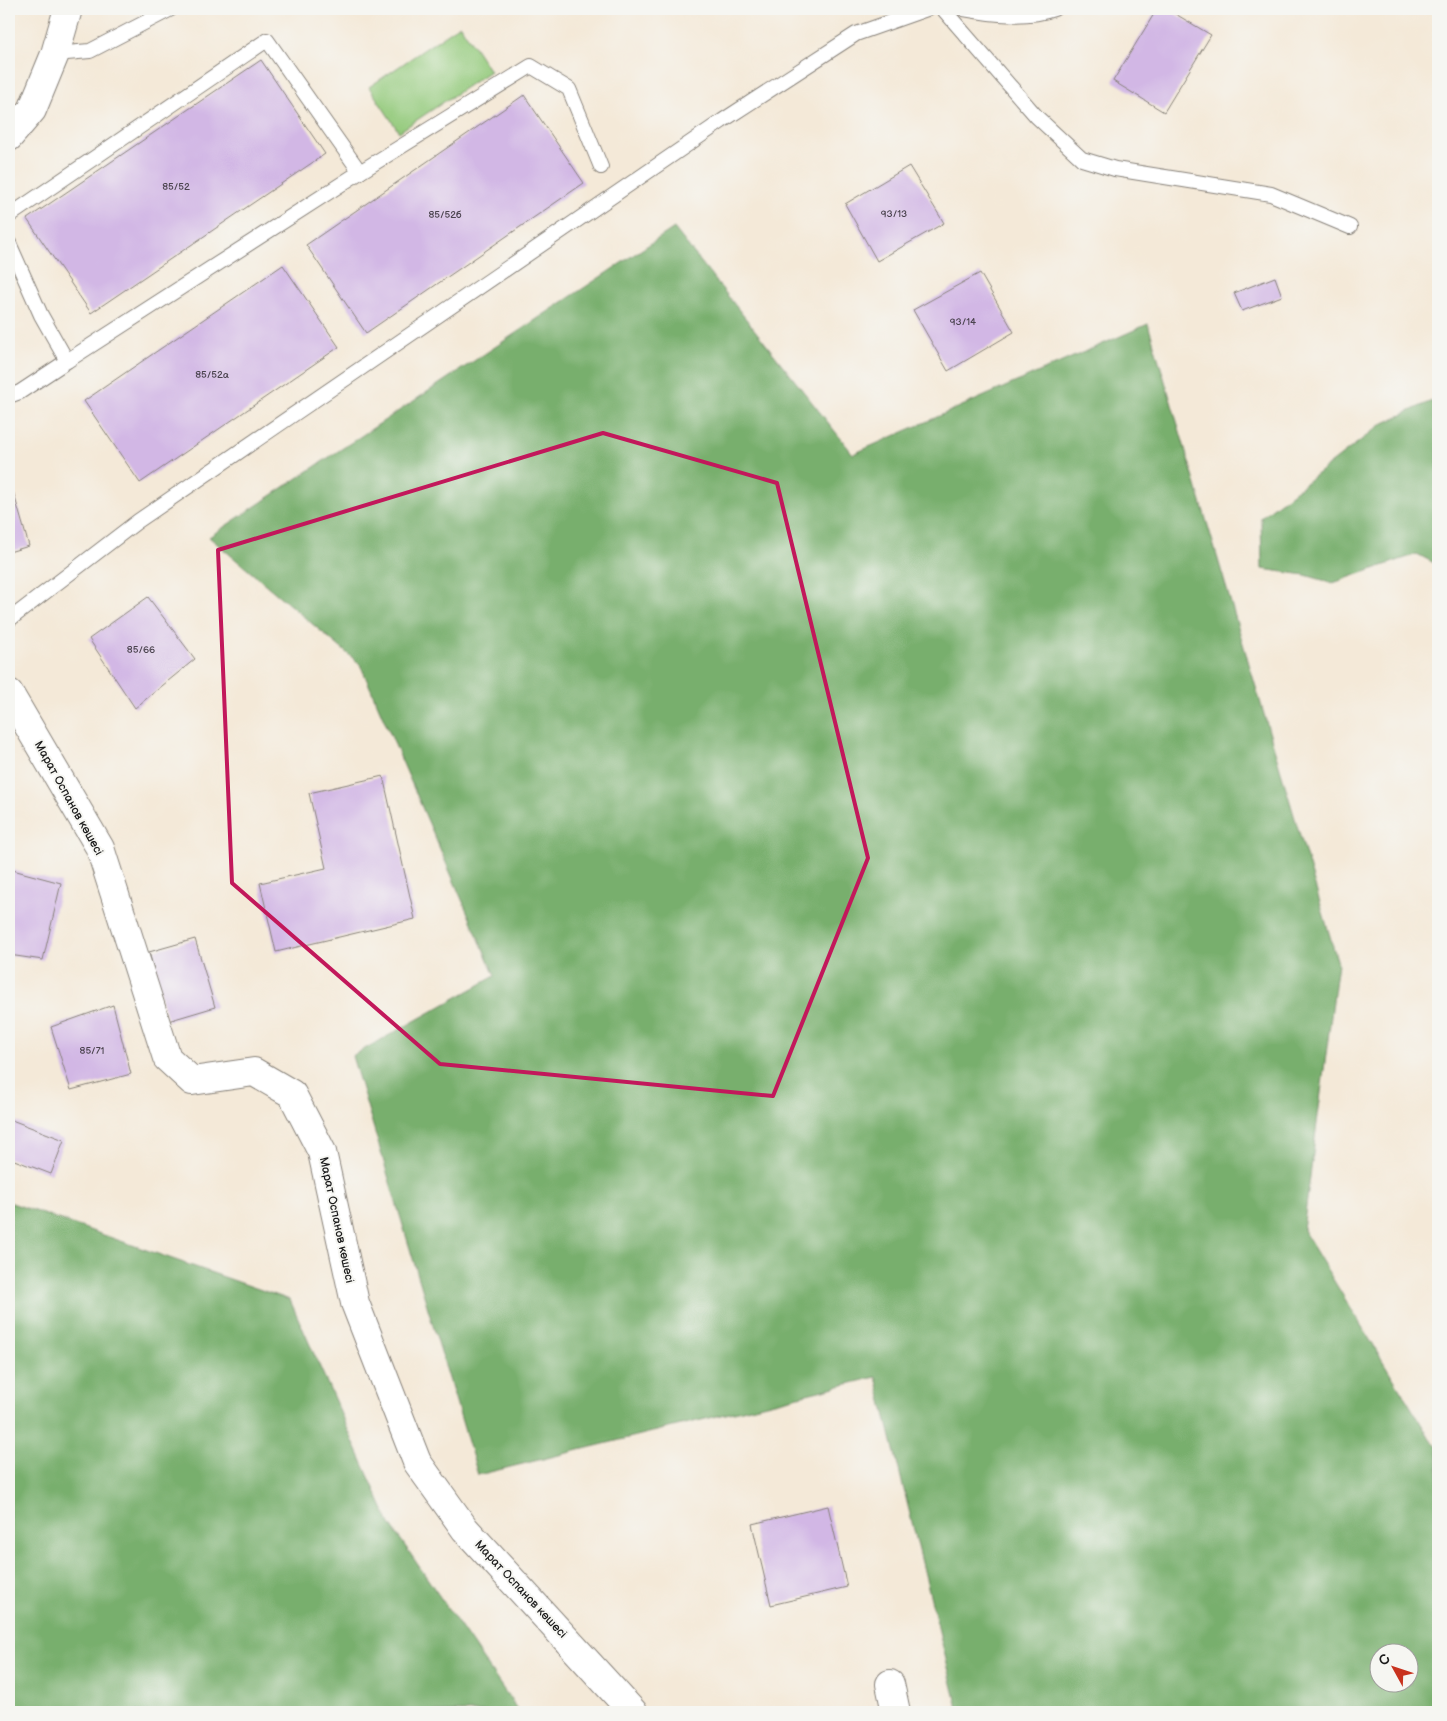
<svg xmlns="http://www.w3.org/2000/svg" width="1447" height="1721" viewBox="0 0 1447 1721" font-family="'Balsamiq Sans',sans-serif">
	<rect width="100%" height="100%" fill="#f6f6f2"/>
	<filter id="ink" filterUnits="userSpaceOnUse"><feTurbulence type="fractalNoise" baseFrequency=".02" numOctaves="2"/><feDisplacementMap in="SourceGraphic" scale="10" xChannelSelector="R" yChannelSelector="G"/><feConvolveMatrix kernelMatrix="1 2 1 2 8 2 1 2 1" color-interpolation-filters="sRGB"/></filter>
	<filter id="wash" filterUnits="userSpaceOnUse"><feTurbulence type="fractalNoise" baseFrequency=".0096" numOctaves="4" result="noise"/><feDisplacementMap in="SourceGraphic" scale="20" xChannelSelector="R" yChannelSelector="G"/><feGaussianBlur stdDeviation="1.12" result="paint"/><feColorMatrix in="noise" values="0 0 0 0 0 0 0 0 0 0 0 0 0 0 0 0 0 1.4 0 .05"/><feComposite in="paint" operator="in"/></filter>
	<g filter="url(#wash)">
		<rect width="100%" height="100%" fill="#f4e9d8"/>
		<!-- green -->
		<polygon fill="#95cb7e" stroke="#58744d" points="460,25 490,71 399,132 369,87"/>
		<!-- forest -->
		<g fill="#78af6d" stroke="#4a6644" fill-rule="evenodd">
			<path d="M674,228L853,454L1148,324L1338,963L1303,1230L1431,1440L1438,1446V1712H959L876,1377L478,1475L352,1056L495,976L360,664L209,537ZM1380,1654H1410V1684H1380Z"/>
			<polygon points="1438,398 1438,565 1417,554 1333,583 1305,575 1262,569 1261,517 1382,424"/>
			<polygon points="9,1202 290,1300 390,1524 519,1712 9,1712"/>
		</g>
		<g id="blocks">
			<!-- building -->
			<g fill="#d2b7e5">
				<polygon points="1157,9 1167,9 1211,35 1164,112 1113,81"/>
				<polygon points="261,60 325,154 91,313 27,219"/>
				<polygon points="524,95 584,183 366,333 306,245"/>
				<polygon points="909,166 944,223 877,261 845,204"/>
				<polygon points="283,265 339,347 140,483 84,401"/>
				<polygon points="980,273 1014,332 948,371 913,310"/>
				<polygon points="1275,277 1282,296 1242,311 1234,293"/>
				<polygon points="9,477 29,546 9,552"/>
				<polygon points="148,597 195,659 135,708 89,639"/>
				<polygon points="383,776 415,919 276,952 260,883 326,868 309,793"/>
				<polygon points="9,869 61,883 43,960 9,955"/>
				<polygon points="195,939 215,1007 168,1021 149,952"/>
				<polygon points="113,1005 131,1074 71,1090 51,1027"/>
				<polygon points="9,1119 64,1140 51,1174 9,1158"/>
				<polygon points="828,1506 847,1587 771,1605 752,1524"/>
			</g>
		</g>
	</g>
	<g filter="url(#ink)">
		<use href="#blocks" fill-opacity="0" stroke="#88827a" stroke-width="1"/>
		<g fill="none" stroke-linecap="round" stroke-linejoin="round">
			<defs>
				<g id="service">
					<polyline points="943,9 1037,117 1082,159 1115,169 1271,194 1350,227"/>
					<path d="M964,9C992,14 1026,19 1054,9"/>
					<polyline points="55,54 90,51 171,9"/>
					<polyline points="9,216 267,40 360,172"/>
					<polyline points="9,243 41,315 67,361 360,172 531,66 569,89 601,167"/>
					<polyline points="9,396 20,392 67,361"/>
					<polyline points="9,620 138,521 722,121 856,34 927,9"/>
				</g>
				<g id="minor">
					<polyline points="9,693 100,848 167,1058 192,1081 254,1072 292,1094 322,1152 355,1303 417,1462 465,1529 633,1712"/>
					<polyline points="890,1684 896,1712"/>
				</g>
				<polyline id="tertiary" points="9,137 32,110 55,54 68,9"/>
			</defs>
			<!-- service casing -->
			<use href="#service" stroke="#88827a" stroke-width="16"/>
			<!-- minor casing -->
			<use href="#minor" stroke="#88827a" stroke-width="30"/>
			<!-- tertiary casing -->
			<use href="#tertiary" stroke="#88827a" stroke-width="30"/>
			<!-- service -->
			<use href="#service" stroke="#fff" stroke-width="14"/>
			<!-- minor -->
			<use href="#minor" stroke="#fff" stroke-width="28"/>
			<!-- tertiary -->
			<use href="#tertiary" stroke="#fff" stroke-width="28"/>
		</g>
	</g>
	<!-- marked area -->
	<path fill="none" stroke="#c2185b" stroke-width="4" stroke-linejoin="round" d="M603,433L777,483L868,858L773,1096L440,1064L232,883L218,550Z"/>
	<g text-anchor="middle" stroke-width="4" stroke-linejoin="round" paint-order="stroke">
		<!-- number labels -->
		<g font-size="10" fill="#4a434e">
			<text x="176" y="190">85/52</text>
			<text x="894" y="217">93/13</text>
			<text x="445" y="218">85/52б</text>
			<text x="963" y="325">93/14</text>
			<text x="212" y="378">85/52а</text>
			<text x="141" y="653">85/66</text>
			<text x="92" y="1054">85/71</text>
		</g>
		<!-- street labels -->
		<g font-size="12" fill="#1c1c1c" stroke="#f6f6f2">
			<text transform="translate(69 798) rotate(61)" y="4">Марат Оспанов көшесі</text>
			<text transform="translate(337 1220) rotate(78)" y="4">Марат Оспанов көшесі</text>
			<text transform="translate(521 1589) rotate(47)" y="4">Марат Оспанов көшесі</text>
		</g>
	</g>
	<!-- margin -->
	<rect width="1447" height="1721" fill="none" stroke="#f6f6f2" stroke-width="30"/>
	<!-- north arrow -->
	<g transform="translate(1394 1668) rotate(310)"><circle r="24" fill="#f6f6f2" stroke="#9f9f9c"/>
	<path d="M0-4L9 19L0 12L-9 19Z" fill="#c8321e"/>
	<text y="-8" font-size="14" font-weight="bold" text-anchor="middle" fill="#1c1c1c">С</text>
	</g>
</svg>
